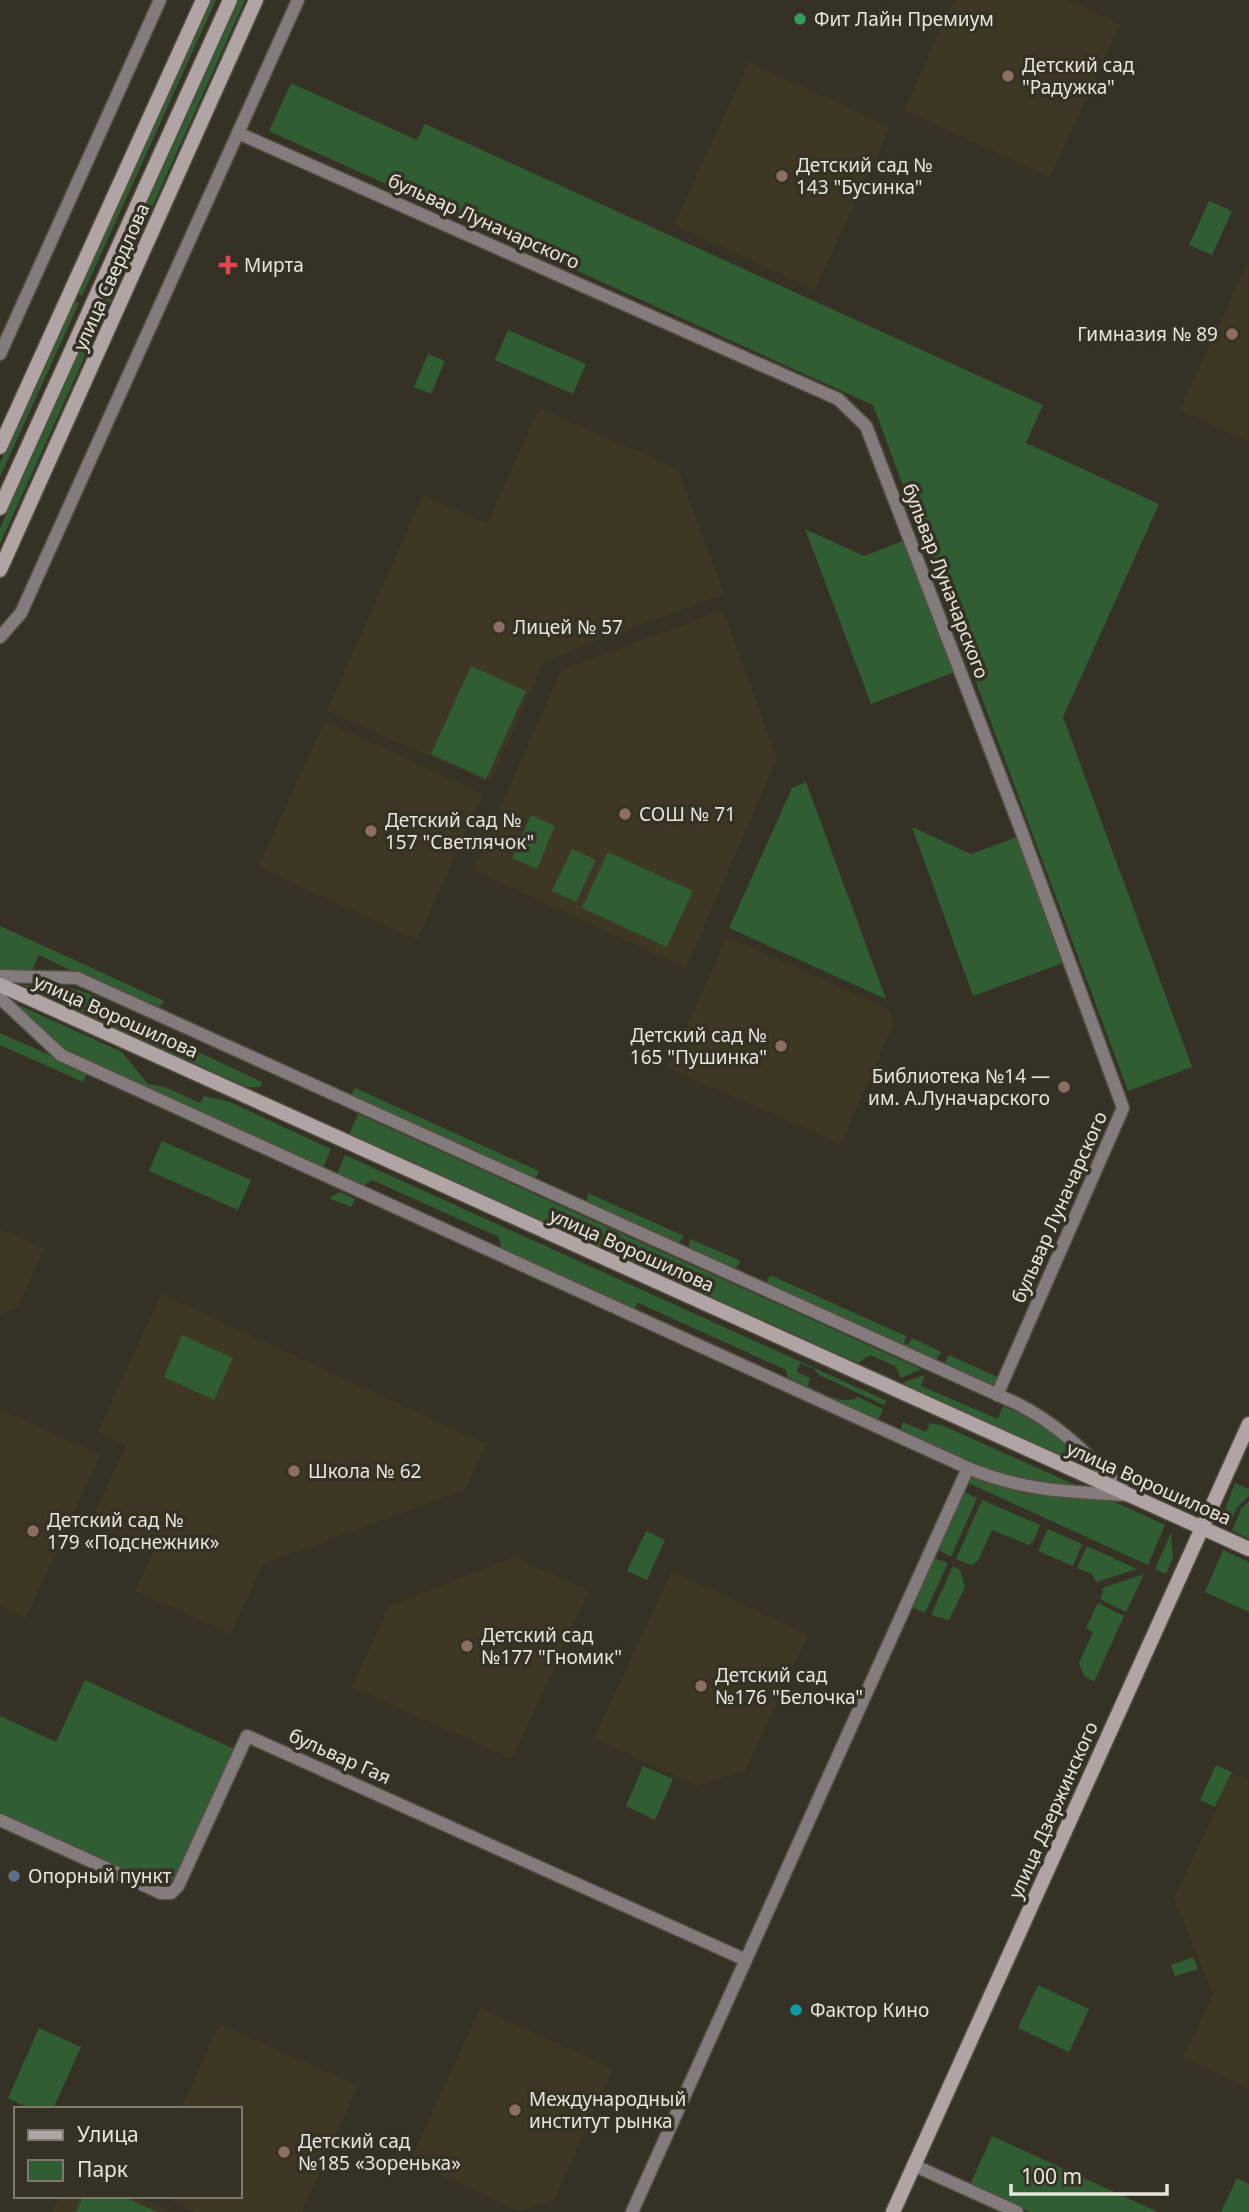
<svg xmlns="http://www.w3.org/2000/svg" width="1249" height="2212" viewBox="0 0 1249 2212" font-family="'Noto Sans',sans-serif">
	<rect width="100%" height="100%" fill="#363125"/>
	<!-- built -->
	<g fill="#3e3724">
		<polygon points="954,0 1068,0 1120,24 1050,177 904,110"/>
		<polygon points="749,62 890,127 815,290 674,225"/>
		<polygon points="1249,259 1249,442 1180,410"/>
		<polygon points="539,408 678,469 724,594 544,661 490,783 327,711 423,495 487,524"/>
		<polygon points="723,610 777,758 686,968 473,870 561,670"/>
		<polygon points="325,721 483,794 417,940 258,867"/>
		<polygon points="727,937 889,1009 893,1025 841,1144 668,1068"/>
		<polygon points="0,1229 44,1249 18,1307 0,1314"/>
		<polygon points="161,1294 486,1444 465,1490 263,1564 231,1634 135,1591 154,1551 90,1523 126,1445 98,1432"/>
		<polygon points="0,1409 100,1455 26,1618 0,1606"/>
		<polygon points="515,1557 589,1591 512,1759 352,1687 389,1606"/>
		<polygon points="672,1571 808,1635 745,1771 697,1786 594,1738"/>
		<polygon points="1233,1773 1249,1781 1249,2088 1183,2058 1213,1994 1174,1898"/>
		<polygon points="480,2008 613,2069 554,2200 520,2211 410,2161"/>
		<polygon points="219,2024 358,2086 302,2212 195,2212 160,2196 240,2196 240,2109 181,2109"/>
		<polygon points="60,2196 137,2196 172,2212 52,2212"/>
	</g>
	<!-- green -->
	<g fill="#305d31">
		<polygon points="209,0 216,0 82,296 76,293"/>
		<polygon points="239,0 245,0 107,308 101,305"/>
		<polygon points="291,83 417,140 425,124 1043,405 1026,443 1159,504 1063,717 1192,1067 1128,1091 873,405 269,131"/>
		<polygon points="1209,201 1232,211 1212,255 1189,245"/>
		<polygon points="74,300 79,303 0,477 0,463"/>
		<polygon points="98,311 104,314 0,544 0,528"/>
		<polygon points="508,330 586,364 573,394 495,360"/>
		<polygon points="428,354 445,361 431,394 414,387"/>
		<polygon points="805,529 864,556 905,540 955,672 871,704"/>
		<polygon points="471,666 526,691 486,779 431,754"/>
		<polygon points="806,782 886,999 729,928 792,788"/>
		<polygon points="531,815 555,826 537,869 512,858"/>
		<polygon points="912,827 971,854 1017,837 1063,963 973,996"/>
		<polygon points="572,849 596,860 576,902 552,891"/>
		<polygon points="608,852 693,891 667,947 582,908"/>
		<polygon points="0,926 164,1001 157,1010 150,1009 39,955 30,975 0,972"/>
		<polygon points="22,985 72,988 99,997 101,1006 262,1082 260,1087 247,1087"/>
		<polygon points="14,1003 122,1052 148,1084 165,1087 200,1103 204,1096 230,1102 331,1149 322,1170 67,1053"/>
		<polygon points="0,1033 88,1072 83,1082 0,1045"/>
		<polygon points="355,1088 539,1171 534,1181 350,1098"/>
		<polygon points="358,1114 921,1369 901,1378 895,1366 870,1355 858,1363 349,1134"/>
		<polygon points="162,1141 251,1180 238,1210 149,1171"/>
		<path d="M345,1155L887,1401L884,1405L819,1375L814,1369L800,1363L797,1372L810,1378L808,1386C823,1393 842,1406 858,1397L883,1409L878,1421L788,1380L786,1370L638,1303L635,1308H629L502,1252L499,1237L372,1180L360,1188L336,1176Z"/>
		<polygon points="340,1192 355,1199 351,1207 329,1198"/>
		<polygon points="588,1193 684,1236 677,1245 586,1204"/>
		<polygon points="690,1239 741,1261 734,1270 688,1249"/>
		<polygon points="770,1275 906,1336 904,1343 908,1345 912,1338 942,1352 935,1361 766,1285"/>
		<polygon points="182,1335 233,1358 214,1400 164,1377"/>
		<polygon points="949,1355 1000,1378 994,1387 947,1367 945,1363"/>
		<polygon points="925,1375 921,1386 998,1419 1003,1406 1046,1425 1081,1457 1089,1468 903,1385 904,1382"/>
		<polygon points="903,1422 926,1432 930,1423 944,1426 1080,1487 1039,1484 994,1473 900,1431"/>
		<polygon points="970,1478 978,1478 1025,1494 1108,1499 1165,1525 1148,1565 966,1482"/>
		<polygon points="1235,1483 1249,1489 1249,1496 1237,1507 1229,1527 1224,1512"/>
		<polygon points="961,1490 977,1498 951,1557 937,1549"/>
		<polygon points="982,1500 1040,1525 1034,1540 1029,1545 992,1530 978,1561 971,1565 956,1559"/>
		<polygon points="1249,1501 1249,1539 1232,1530 1241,1509"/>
		<polygon points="1048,1529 1082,1544 1073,1566 1038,1551"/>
		<polygon points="646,1531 665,1540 647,1580 627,1571"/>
		<polygon points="1171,1533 1173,1558 1166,1574 1155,1569"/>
		<polygon points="1087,1546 1137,1569 1096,1582 1092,1574 1077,1568"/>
		<polygon points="1223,1550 1249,1562 1249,1612 1205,1592"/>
		<polygon points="933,1558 948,1563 925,1613 911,1607"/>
		<polygon points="953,1566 960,1570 965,1587 949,1620 931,1615"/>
		<polygon points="1144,1574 1126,1612 1100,1599 1103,1592 1102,1588"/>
		<polygon points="1098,1603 1124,1616 1094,1682 1084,1676 1079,1663 1093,1632 1086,1628"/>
		<polygon points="85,1680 236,1750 169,1890 0,1814 0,1716 56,1742"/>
		<polygon points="1216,1765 1232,1772 1215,1807 1200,1800"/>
		<polygon points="643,1766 673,1779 655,1820 626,1806"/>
		<polygon points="1193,1957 1198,1969 1175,1976 1171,1965"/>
		<polygon points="1038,1985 1089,2009 1069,2052 1018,2028"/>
		<polygon points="39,2028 81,2047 53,2109 30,2109 8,2098"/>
		<polygon points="992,2136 1158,2212 1030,2212 970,2185"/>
		<polygon points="1237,2178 1249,2184 1249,2212 1221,2212"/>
		<polygon points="83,2196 122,2196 157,2212 76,2212"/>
	</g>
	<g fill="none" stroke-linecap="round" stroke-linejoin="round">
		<defs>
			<g id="minor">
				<polyline points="238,133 838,399 866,426 1021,830 1123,1108 997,1395"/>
				<polyline points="0,354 160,0"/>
				<polyline points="0,637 21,613 298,0"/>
				<path d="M0,976L77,978L1018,1404C1060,1425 1090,1457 1123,1490"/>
				<path d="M0,998L61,1055L968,1468C1023,1491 1069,1492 1128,1495"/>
				<polyline points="0,1820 161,1893 171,1893 178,1886 247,1736 746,1960"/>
				<polyline points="913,2165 1017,2212"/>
				<polyline points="632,2212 968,1468"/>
			</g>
			<g id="secondary">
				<polyline points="0,447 203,0"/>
				<polyline points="0,508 230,0"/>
				<polyline points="0,570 256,0"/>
				<polyline points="0,985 1249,1549"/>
				<polyline points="893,2212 1249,1424"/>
			</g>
		</defs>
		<!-- minor casing -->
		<use href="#minor" stroke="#524e42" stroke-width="15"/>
		<!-- secondary casing -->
		<use href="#secondary" stroke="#524e42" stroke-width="17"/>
		<!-- minor -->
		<use href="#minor" stroke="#837b7c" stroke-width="12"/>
		<!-- secondary -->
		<use href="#secondary" stroke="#b1a4a5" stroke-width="14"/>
	</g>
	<!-- markers -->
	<circle fill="#2e9e5b" stroke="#363125" stroke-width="2.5" cx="800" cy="19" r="7"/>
	<g fill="#8d6e63" stroke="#363125" stroke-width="2.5">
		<circle cx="1008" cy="76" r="7"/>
		<circle cx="782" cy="176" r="7"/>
		<circle cx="1232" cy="334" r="7"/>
		<circle cx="499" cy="627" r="7"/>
		<circle cx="625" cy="814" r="7"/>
		<circle cx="371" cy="831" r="7"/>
		<circle cx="781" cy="1046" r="7"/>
		<circle cx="1064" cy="1087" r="7"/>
		<circle cx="294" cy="1471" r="7"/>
		<circle cx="33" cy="1531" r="7"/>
		<circle cx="467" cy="1646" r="7"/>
		<circle cx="701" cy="1686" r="7"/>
		<circle cx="515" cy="2110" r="7"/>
		<circle cx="284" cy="2152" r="7"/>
	</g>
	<path fill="#e0444e" stroke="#363125" stroke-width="2.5" d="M224.5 254.5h7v7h7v7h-7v7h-7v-7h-7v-7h7z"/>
	<circle fill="#5c6f8a" stroke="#363125" stroke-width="2.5" cx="14" cy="1876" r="7"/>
	<circle fill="#0f9aa8" stroke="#363125" stroke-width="2.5" cx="796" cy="2010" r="7"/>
	<g text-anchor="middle" stroke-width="7" stroke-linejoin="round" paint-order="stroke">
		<!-- poi labels -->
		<g font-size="19" fill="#e8e5dd" stroke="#363125" text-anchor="start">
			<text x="814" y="26">Фит Лайн Премиум</text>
			<text x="1022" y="72">Детский сад<tspan x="1022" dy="22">"Радужка"</tspan></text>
			<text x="796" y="172">Детский сад №<tspan x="796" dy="22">143 "Бусинка"</tspan></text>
			<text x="244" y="272">Мирта</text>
			<text x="1218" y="341" text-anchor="end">Гимназия № 89</text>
			<text x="513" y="634">Лицей № 57</text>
			<text x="639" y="821">СОШ № 71</text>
			<text x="385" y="827">Детский сад №<tspan x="385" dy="22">157 "Светлячок"</tspan></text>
			<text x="767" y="1042" text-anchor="end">Детский сад №<tspan x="767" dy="22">165 "Пушинка"</tspan></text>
			<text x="1050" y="1083" text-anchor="end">Библиотека №14 —<tspan x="1050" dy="22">им. А.Луначарского</tspan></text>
			<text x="308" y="1478">Школа № 62</text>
			<text x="47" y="1527">Детский сад №<tspan x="47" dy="22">179 «Подснежник»</tspan></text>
			<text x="481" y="1642">Детский сад<tspan x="481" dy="22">№177 "Гномик"</tspan></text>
			<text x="715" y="1682">Детский сад<tspan x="715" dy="22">№176 "Белочка"</tspan></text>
			<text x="28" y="1883">Опорный пункт</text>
			<text x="810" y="2017">Фактор Кино</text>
			<text x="529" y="2106">Международный<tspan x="529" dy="22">институт рынка</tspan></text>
			<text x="298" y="2148">Детский сад<tspan x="298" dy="22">№185 «Зоренька»</tspan></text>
		</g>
		<!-- street labels -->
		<g font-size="19" fill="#e8e5dd" stroke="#363125">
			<text transform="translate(484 221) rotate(24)" y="7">бульвар Луначарского</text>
			<text transform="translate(111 277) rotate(-66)" y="7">улица Свердлова</text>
			<text transform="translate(946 581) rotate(69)" y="7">бульвар Луначарского</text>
			<text transform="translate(116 1016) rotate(24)" y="7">улица Ворошилова</text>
			<text transform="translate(1059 1207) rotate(-66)" y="7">бульвар Луначарского</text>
			<text transform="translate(632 1250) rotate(24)" y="7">улица Ворошилова</text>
			<text transform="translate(1149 1483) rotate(24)" y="7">улица Ворошилова</text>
			<text transform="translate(340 1756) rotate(24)" y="7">бульвар Гая</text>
			<text transform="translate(1053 1810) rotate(-66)" y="7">улица Дзержинского</text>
		</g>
	</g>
	<!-- legend -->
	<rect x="14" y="2107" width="228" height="91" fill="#363125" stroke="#7d796f" stroke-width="2"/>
	<rect x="28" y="2130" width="35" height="10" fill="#b1a4a5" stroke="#7d796f" stroke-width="2"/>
	<text x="77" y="2142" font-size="21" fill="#e8e5dd">Улица</text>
	<rect x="28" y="2160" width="35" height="21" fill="#305d31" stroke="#7d796f" stroke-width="2"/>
	<text x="77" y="2177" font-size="21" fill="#e8e5dd">Парк</text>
	<!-- scale -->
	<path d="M1011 2184v10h156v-10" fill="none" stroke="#e8e5dd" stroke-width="3.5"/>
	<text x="1021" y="2184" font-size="21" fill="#e8e5dd" stroke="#363125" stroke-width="5" paint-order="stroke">100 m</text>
</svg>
